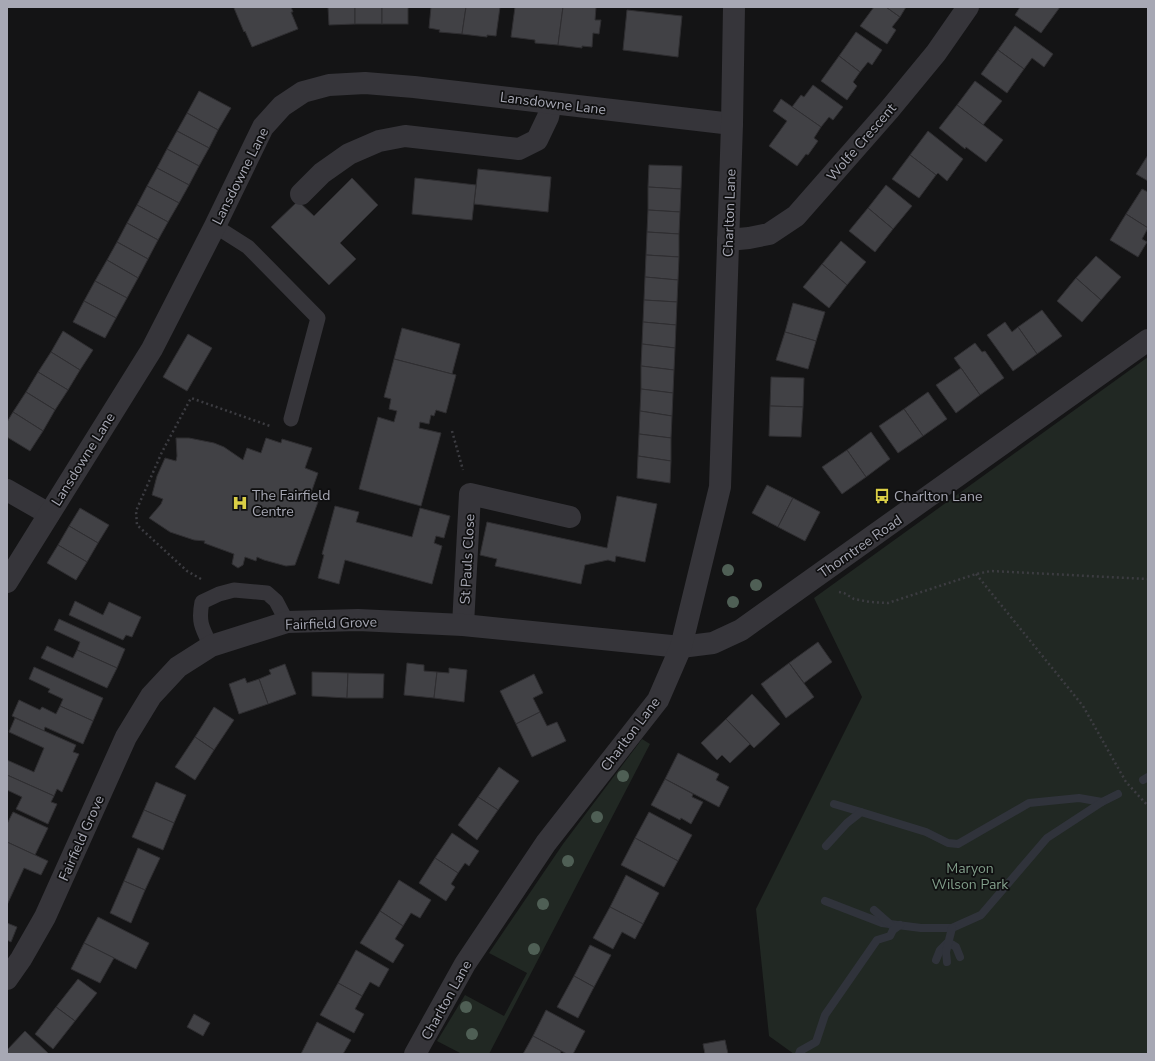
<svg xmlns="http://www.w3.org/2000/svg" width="1155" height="1061" viewBox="0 0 1155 1061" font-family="'Nunito Sans',sans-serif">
	<rect width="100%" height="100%" fill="#141415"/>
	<!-- green -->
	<g fill="#212823">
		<polygon points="1148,357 1148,1054 794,1054 769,1036 756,909 862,697 814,598"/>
		<polygon points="642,739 650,744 489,1054 462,1054 437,1041 465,995 504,1016 527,973 489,953 563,844"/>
	</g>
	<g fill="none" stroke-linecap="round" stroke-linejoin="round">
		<!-- stream -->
		<g stroke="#30333b" stroke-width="8">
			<polyline points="1143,780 1148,777"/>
			<polyline points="834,804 861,812"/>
			<polyline points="826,846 847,823 861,812 926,832 948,843 958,844 1029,803 1079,798 1102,802 1118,794"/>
			<polyline points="825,901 882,923 921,928 952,928 981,915 1047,838 1102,802"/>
			<polyline points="874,910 891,925"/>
			<polyline points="936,960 940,950 948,942 956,947 960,957"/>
			<polyline points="947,962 946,952 952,928"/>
			<polyline points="799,1054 800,1051 816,1042 825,1015 877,940 890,936 893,930 900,925"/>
		</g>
	</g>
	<!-- building -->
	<g fill="#414145" stroke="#2f2e31">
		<polygon points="235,7 291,7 293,12 291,12 298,29 252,47 245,31 244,32 234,8"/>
		<polygon points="328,7 355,7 355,24 329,25"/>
		<rect x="355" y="7" width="27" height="17"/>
		<rect x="382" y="7" width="26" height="17"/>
		<polygon points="431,7 466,7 462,34 439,32 440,30 429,28"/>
		<polygon points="466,7 500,7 496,36 487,35 487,37 462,34"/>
		<polygon points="515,7 563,7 558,45 535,43 535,40 511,37"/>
		<polygon points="563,7 596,7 595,20 601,20 599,34 593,33 592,47 582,46 582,48 558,45"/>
		<polygon points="874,7 886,7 900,17 892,27 896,30 887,44 860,26"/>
		<polygon points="886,7 906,7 900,17"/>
		<polygon points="1020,7 1060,7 1041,33 1015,15"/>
		<polygon points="627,10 682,16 678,57 623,50"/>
		<polygon points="1015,26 1053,54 1044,67 1032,58 1024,69 998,50"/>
		<polygon points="856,32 882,50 872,65 868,62 860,72 839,56"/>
		<polygon points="998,50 1024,69 1007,93 981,74"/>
		<polygon points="839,56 860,72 853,82 857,86 847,100 821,81"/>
		<polygon points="975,81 1002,101 983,125 957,105"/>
		<polygon points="813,85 843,107 833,120 829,117 821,127 792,107 801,95 804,97"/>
		<polygon points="199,91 231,108 218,130 187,113"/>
		<polygon points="781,99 821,127 814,138 818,141 808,155 806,154 797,166 769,146 787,121 773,111"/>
		<polygon points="957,105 1003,140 986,162 966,147 965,149 939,128"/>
		<polygon points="187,113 218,130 209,148 177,131"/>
		<polygon points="177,131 209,148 199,166 167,149"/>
		<polygon points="928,131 963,159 947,181 938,173 936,175 910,155"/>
		<polygon points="167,149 199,166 189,185 157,168"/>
		<polygon points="910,155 936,175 919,198 892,179"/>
		<polygon points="1148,155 1148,181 1136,174"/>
		<polygon points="649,165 682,166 681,189 648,187"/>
		<polygon points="157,168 189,185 179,203 147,186"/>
		<polygon points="478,169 551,177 548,212 474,204"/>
		<polygon points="352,178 378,205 340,243 356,259 329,285 271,227 298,201 314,216"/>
		<polygon points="415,178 476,185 472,220 412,214"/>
		<polygon points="886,185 912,206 893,229 868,208"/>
		<polygon points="147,186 179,203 168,222 137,205"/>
		<polygon points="648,187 681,189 680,212 648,210"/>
		<polygon points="1142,189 1148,192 1148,228 1126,214"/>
		<polygon points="137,205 168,222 158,240 127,223"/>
		<polygon points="868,208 893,229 875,252 849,231"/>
		<polygon points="648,210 680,212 679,234 647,232"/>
		<polygon points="1126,214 1148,228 1142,239 1147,242 1138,257 1110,240"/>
		<polygon points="127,223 158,240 148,259 117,242"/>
		<polygon points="647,232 679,234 679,257 646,255"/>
		<polygon points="841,241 866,262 847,285 822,264"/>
		<polygon points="117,242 148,259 138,278 107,260"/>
		<polygon points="646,255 679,257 678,280 645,277"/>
		<polygon points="1096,256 1121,277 1101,300 1076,278"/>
		<polygon points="107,260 138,278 127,298 95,281"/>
		<polygon points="822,264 847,285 829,308 803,287"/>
		<polygon points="645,277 678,280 677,302 644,300"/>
		<polygon points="1076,278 1101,300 1082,322 1057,301"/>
		<polygon points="95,281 127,298 116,318 84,301"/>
		<polygon points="644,300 677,302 676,325 643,322"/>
		<polygon points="84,301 116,318 105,338 73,322"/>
		<polygon points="793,303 825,312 816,341 785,332"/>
		<polygon points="1042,310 1062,336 1037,354 1018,327"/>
		<polygon points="643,322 676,325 675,348 642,344"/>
		<polygon points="1005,322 1012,332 1018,327 1037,354 1013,371 987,335"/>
		<polygon points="402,328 460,344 452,374 394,359"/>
		<polygon points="63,331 93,350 80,370 51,352"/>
		<polygon points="785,332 816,341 808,369 776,360"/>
		<polygon points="188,334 212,348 187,391 163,377"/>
		<polygon points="975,343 982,352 985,351 1004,378 980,395 954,358"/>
		<polygon points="642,344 675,348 674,370 641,366"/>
		<polygon points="51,352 80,370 68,390 38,372"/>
		<polygon points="394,359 456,375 446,413 436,410 434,416 431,415 429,424 420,422 419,428 441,433 421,506 359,489 378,417 394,422 397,411 389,409 391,399 384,397"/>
		<polygon points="641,366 674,370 673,393 641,389"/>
		<polygon points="961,368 980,395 956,413 936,385"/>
		<polygon points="38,372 68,390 55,410 26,392"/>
		<polygon points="771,377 804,378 803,407 770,406"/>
		<polygon points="641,389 673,393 672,416 640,411"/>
		<polygon points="26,392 55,410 43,431 13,412"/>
		<polygon points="928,392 947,419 923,436 904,409"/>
		<polygon points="770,406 803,407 801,437 769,436"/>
		<polygon points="904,409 923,436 898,453 879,426"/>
		<polygon points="640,411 672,416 671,438 639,434"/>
		<polygon points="13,412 43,431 30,451 7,437 7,422"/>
		<polygon points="871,432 890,459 866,477 847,450"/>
		<polygon points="639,434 671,438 671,461 638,456"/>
		<polygon points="176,438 189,438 214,443 224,447 243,460 247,448 261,453 266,438 281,443 282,439 312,448 305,468 318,473 310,496 311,499 318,502 295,565 286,566 264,560 257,557 256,561 245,557 243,565 238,568 232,564 234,554 204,543 205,541 194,540 170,532 149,518 161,504 163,499 152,495 157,476 165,458 176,461 177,456"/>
		<polygon points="847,450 866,477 842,494 822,467"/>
		<polygon points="638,456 671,461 670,483 637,478"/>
		<polygon points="767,485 793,498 778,527 752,513"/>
		<polygon points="617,496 657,504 645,562 616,556 615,562 608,560 585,565 581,584 495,566 497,559 480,555 487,522 607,548"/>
		<polygon points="793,498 820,512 805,541 778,527"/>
		<polygon points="335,506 359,512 356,522 412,537 420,508 450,516 444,538 436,536 434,543 442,546 432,584 345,560 339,584 318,578 324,555 322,554"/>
		<polygon points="80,508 109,525 98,543 69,526"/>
		<polygon points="69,526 98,543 87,562 58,545"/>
		<polygon points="58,545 87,562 76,580 47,563"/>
		<polygon points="75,601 103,615 109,602 141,617 132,637 126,635 123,640 69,615"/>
		<polygon points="59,619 125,649 117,668 77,650 80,642 54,630"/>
		<polygon points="818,642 832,662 804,683 789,663"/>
		<polygon points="47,646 73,658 77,650 117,668 107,688 41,658"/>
		<polygon points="407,663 424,665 424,671 437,672 434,698 404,695"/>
		<polygon points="789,663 814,697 786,718 761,684"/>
		<polygon points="285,664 296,694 268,704 259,679 271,674 269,670"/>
		<polygon points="34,667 103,698 93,721 60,706 63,699 48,692 50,689 29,679"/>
		<polygon points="449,668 467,670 464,702 434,698 437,672 449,673"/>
		<polygon points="312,672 348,673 347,698 312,696"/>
		<polygon points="348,673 384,674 383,698 347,698"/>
		<polygon points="534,674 543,693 533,698 540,712 516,724 500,691"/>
		<polygon points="245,678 247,683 259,679 268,704 239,714 229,684"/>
		<polygon points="752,694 780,724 754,748 726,719"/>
		<polygon points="19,700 40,710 42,707 56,714 60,706 93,721 83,744 45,727 44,731 12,716"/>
		<polygon points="214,707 234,720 214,750 195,737"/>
		<polygon points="540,712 547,726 557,722 566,741 532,757 516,724"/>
		<polygon points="15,718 76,745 73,752 79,754 62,792 57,789 54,796 7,775 7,760 34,772 44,748 9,732"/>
		<polygon points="726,719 750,744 730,763 722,755 717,760 701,743"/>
		<polygon points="195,737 214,750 195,780 175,767"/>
		<polygon points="678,753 719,774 716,780 729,787 719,807 665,779"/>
		<polygon points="499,767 519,781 498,810 478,797"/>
		<polygon points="7,775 54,796 51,802 57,804 48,824 16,809 22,797 7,790"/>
		<polygon points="665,779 693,794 692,797 703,802 691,824 681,818 680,820 651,805"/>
		<polygon points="156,782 186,795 174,823 144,810"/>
		<polygon points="478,797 498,810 477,840 458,825"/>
		<polygon points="144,810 174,823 163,850 132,837"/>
		<polygon points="13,812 48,828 35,855 7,842 7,824"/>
		<polygon points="649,812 692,835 678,861 635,838"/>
		<polygon points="452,833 479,851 469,866 465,863 458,873 435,858"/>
		<polygon points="635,838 678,861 664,887 621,865"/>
		<polygon points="7,842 48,861 41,875 24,868 7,905"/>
		<polygon points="138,848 160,858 145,890 124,881"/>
		<polygon points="435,858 458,873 451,884 455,887 446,901 419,883"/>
		<polygon points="626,875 659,893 643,924 610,907"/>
		<polygon points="399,880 431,900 420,918 411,913 403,926 380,911"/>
		<polygon points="124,881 145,890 131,923 110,913"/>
		<polygon points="610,907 643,924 635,939 622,932 613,949 593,938"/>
		<polygon points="380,911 403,926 395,939 404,945 393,963 360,943"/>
		<polygon points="98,917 149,943 136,969 84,943"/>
		<polygon points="7,923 17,927 11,942 7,940"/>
		<polygon points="84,943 114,958 100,983 71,969"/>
		<polygon points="590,945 611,955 594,987 574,976"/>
		<polygon points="356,950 389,969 379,987 370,982 362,996 338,983"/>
		<polygon points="574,976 594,987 578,1018 557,1007"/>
		<polygon points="78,979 97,993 75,1021 56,1007"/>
		<polygon points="338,983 362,996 355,1009 364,1014 354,1033 320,1015"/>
		<polygon points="56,1007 75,1021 53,1049 35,1034"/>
		<polygon points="546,1010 585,1031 573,1054 567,1054 533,1036"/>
		<polygon points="194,1014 210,1023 203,1036 187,1027"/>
		<polygon points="317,1022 351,1040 343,1054 301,1054"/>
		<polygon points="25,1031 49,1054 7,1054 7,1050"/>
		<polygon points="533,1036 561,1051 560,1054 523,1054"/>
		<polygon points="725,1040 728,1054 705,1054 703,1044"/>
	</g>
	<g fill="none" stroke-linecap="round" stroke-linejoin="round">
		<!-- path -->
		<g stroke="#3c3c41" stroke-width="2.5" stroke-dasharray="2 3" stroke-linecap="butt">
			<polyline points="452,431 463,470"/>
			<polyline points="976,574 1083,706 1126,782 1148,806"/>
			<polyline points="201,579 187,571 137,525 136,511 162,452 191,398 270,426"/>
			<polyline points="839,592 844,593 854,599 870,602 888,603 976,574 991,571 1148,579"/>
		</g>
		<!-- lane -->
		<g stroke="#36353a" stroke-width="15">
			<polyline points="215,226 248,247 318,318 291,419"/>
			<path d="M211,646C202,628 198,622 202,602L219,594L234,590L267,593L276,601L287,622"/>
		</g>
		<!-- street -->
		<g stroke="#36353a" stroke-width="22">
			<polyline points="301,194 322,173 349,154 379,141 405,136 519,149 537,140 548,117 551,103"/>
			<polyline points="728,240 749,238 769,234 796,216 889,110 936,53 968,7"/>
			<polyline points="7,490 49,514"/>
			<polyline points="7,582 152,349 215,226 263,127 282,106 303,92 329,85 365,83 414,87 732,124"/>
			<polyline points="463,625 470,494 570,517"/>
			<polyline points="7,979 21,959 45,917 126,737 151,696 178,667 211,646 287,622 358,620 463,625 681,647 713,643 741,630 1148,340"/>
			<polyline points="415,1054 465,964 546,843 658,700 681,647 720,487 732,124 734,7"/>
		</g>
	</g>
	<!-- trees -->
	<g fill="#4f5f55">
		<circle cx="728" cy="570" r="6"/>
		<circle cx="756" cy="585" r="6"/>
		<circle cx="733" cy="602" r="6"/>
		<circle cx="623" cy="776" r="6"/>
		<circle cx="597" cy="817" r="6"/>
		<circle cx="568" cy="861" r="6"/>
		<circle cx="543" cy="904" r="6"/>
		<circle cx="534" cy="949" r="6"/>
		<circle cx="466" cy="1007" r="6"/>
		<circle cx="472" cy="1034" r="6"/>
	</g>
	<!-- icons -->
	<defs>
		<symbol id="bus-bare" viewBox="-9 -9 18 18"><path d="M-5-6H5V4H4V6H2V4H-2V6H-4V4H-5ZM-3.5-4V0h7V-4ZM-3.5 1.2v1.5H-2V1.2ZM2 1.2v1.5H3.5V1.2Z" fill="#dbcf46" stroke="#0f0f10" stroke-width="2.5" paint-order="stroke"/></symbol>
		<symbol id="hospital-bare" viewBox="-9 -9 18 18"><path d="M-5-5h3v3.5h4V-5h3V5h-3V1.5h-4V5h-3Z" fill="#dbcf46" stroke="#0f0f10" stroke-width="2.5" paint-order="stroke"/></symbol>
	</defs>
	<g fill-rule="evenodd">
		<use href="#bus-bare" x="871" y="485" width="22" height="22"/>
		<use href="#hospital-bare" x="229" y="492" width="22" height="22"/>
	</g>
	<g text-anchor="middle" stroke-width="3.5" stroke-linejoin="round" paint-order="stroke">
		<!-- street labels -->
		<g font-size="14" fill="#a7a8b4" stroke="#0f0f10">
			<text transform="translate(553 103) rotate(7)" y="5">Lansdowne Lane</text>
			<text transform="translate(861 142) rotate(-49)" y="5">Wolfe Crescent</text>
			<text transform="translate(240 176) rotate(-63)" y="5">Lansdowne Lane</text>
			<text transform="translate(729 213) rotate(-88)" y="5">Charlton Lane</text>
			<text transform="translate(83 459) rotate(-58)" y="5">Lansdowne Lane</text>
			<text transform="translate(860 546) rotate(-35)" y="5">Thorntree Road</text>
			<text transform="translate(467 559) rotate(-87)" y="5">St Pauls Close</text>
			<text transform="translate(331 623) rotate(-2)" y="5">Fairfield Grove</text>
			<text transform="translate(630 734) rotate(-53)" y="5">Charlton Lane</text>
			<text transform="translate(81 838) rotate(-66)" y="5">Fairfield Grove</text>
			<text transform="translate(446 1000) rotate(-61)" y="5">Charlton Lane</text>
		</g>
		<!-- poi labels -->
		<g font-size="14" fill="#a7a8b4" stroke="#0f0f10" text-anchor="start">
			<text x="252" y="500">The Fairfield<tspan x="252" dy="16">Centre</tspan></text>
			<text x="894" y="501">Charlton Lane</text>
		</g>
		<!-- park labels -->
		<g font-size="14" fill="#809d89" stroke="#0f0f10">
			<text x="970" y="873">Maryon<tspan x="970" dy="16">Wilson Park</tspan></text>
		</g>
	</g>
	<!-- border -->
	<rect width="1155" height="1061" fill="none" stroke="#a7a8b4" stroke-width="16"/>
</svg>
